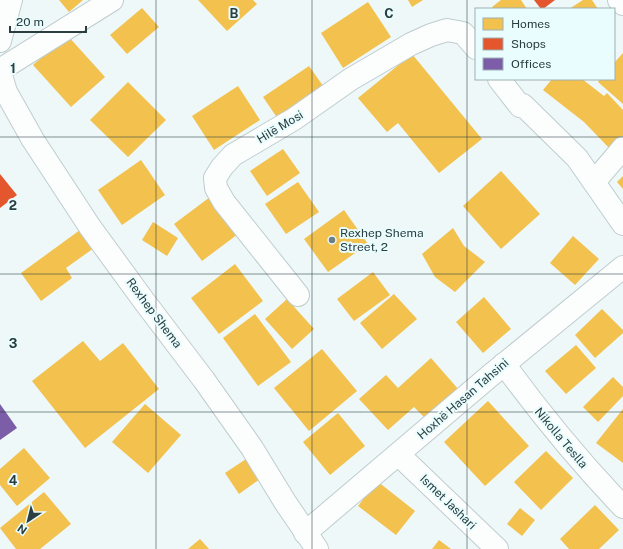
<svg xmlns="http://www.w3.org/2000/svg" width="623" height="549" viewBox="0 0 623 549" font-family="'Public Sans',sans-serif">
	<rect width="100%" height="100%" fill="#eef8f9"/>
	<!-- homes -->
	<g fill="#f2c14e">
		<polygon points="59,0 83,0 69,12"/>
		<polygon points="198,0 253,0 257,4 227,31"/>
		<polygon points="408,0 423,0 412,7"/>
		<polygon points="501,0 521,0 527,9 493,9 492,7"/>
		<polygon points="583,0 592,0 598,9 569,9"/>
		<polygon points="368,2 391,37 343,68 321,33"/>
		<polygon points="142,8 159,27 127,54 110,35"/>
		<polygon points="67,35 105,77 71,107 33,65"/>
		<polygon points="623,53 623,104 598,82 600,79 614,79 614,63"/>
		<polygon points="412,54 482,139 439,173 398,123 387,132 358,98"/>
		<polygon points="309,66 326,90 280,122 263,97"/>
		<polygon points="552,79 582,79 604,96 607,93 623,110 623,139 611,150 584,122 543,90"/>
		<polygon points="128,82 166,120 128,157 90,120"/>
		<polygon points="238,86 260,120 214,150 192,116"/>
		<polygon points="283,149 300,173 267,196 250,171"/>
		<polygon points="141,160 165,195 122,225 98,190"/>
		<polygon points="501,171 540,214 501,249 463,206"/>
		<polygon points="623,176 623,189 617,182"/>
		<polygon points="298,182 319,212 286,234 265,204"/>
		<polygon points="210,197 238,234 202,261 174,224"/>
		<polygon points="344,210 368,244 328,272 304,239"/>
		<polygon points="153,222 178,238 167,256 142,240"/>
		<polygon points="453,228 464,246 485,262 455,292 435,277 422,254"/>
		<polygon points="80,230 94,248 66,268 72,278 41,301 21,273"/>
		<polygon points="573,236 599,259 575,285 550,263"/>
		<polygon points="235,264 263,301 219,334 191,298"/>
		<polygon points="373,272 390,295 354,321 337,299"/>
		<polygon points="394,294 417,319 382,349 360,323"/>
		<polygon points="484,297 511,329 483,353 456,322"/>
		<polygon points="287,299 314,329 292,349 265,319"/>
		<polygon points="602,309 623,330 623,333 595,358 575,335"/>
		<polygon points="255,314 291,362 258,386 223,338"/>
		<polygon points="83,341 100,361 123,343 159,389 85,448 32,381"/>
		<polygon points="576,345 596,368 566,394 545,371"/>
		<polygon points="322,349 357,391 309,431 274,388"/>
		<polygon points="431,358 459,390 427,420 414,407 388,430 359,399 386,375 398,388"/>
		<polygon points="613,377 623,387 623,396 598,422 583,407"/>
		<polygon points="488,401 529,446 485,486 444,442"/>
		<polygon points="145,404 181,435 148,473 112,442"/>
		<polygon points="623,409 623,463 596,443"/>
		<polygon points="338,413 365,446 330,475 303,442"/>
		<polygon points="24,448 50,478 17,506 0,485 0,469"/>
		<polygon points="546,451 573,478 541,510 514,482"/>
		<polygon points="246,459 260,479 239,494 225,473"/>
		<polygon points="377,481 415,511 396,535 358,506"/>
		<polygon points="44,492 71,524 40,549 16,549 0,528"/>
		<polygon points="595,505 619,530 599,549 569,549 560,539"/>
		<polygon points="520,508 535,520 522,536 507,524"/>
		<polygon points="200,539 209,549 188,549"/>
		<polygon points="439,540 451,549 432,549"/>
	</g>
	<!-- shops -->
	<g fill="#e4572e">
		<polygon points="534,0 555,0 543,9 541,9"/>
		<polygon points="0,174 17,195 0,208"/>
	</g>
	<!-- offices -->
	<polygon fill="#7b5ea7" points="0,404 17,428 0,440"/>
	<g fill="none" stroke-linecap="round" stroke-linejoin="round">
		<defs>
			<g id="minor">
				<polyline points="0,41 11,0"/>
				<polyline points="0,70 112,0"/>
				<polyline points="0,72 6,92 33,140 90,227 144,301 204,380 252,448 285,502 317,549"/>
				<polyline points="499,79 520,106 523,105 577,158 623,224"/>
				<polyline points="595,181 623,148"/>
				<polyline points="298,295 224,202 216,188 215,178 222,167 233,155 294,119 351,79 411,44 431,35 447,30 463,33 476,48"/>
				<path d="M504,364C542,416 578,460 623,507"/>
				<polyline points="399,455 497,549"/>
				<polyline points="305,533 491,375 623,267"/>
			</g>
			<polyline id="tertiary" points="619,0 623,4"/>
		</defs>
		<!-- minor casing -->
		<use href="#minor" stroke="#bfccce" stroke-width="24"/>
		<!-- tertiary casing -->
		<use href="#tertiary" stroke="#bfccce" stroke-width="24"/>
		<!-- minor -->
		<use href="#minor" stroke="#fcfefe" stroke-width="22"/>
		<!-- tertiary -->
		<use href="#tertiary" stroke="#fcfefe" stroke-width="22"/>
	</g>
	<!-- grid -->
	<path fill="none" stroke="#2a3d3f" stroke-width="1" stroke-opacity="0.55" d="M156,0V549M312,0V549M467,0V549M0,137H623M0,274H623M0,412H623"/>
	<!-- markers -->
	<circle fill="#6f7e80" stroke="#e9fcfe" stroke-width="1.5" cx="332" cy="240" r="4"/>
	<g text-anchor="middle" stroke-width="4" stroke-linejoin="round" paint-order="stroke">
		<!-- street labels -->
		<g font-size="12" fill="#2a3d3f" stroke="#e9fcfe">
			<text transform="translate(280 127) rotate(-31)" y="4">Hilë Mosi</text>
			<text transform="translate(154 313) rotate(53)" y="4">Rexhep Shema</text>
			<text transform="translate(463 399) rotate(-41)" y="4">Hoxhë Hasan Tahsini</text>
			<text transform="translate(561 438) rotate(50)" y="4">Nikolla Teslla</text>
			<text transform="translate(448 502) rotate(44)" y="4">Ismet Jashari</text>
		</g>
		<!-- poi labels -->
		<g font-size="12" fill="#2a3d3f" stroke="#e9fcfe" text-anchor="start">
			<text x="340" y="237">Rexhep Shema<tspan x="340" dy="14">Street, 2</tspan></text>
		</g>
	</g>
	<g font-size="13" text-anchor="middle" font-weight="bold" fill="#2a3d3f" stroke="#e9fcfe" stroke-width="4" stroke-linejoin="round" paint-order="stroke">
		<text x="234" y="18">B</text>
		<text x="389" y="18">C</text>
		<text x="13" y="73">1</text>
		<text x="13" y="210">2</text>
		<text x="13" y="348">3</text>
		<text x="13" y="485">4</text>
	</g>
	<!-- legend -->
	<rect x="475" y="8" width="140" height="72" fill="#e9fcfe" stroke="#9db0b2"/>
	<rect x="483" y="18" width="20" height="12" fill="#f2c14e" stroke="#9db0b2"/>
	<text x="511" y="28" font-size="12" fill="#2a3d3f">Homes</text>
	<rect x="483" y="38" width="20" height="12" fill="#e4572e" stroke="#9db0b2"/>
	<text x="511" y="48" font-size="12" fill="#2a3d3f">Shops</text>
	<rect x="483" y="58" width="20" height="12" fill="#7b5ea7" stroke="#9db0b2"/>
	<text x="511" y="68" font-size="12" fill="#2a3d3f">Offices</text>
	<!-- north arrow -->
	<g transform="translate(28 521) rotate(215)" stroke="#e9fcfe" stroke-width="3" paint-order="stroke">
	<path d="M0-3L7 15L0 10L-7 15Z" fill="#2a3d3f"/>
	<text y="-6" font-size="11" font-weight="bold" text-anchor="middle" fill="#2a3d3f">N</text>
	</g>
	<!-- scale -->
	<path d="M10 26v6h76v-6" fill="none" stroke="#2a3d3f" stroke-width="2"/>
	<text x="16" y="26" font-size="12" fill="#2a3d3f" stroke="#e9fcfe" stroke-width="3" paint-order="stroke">20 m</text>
</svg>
